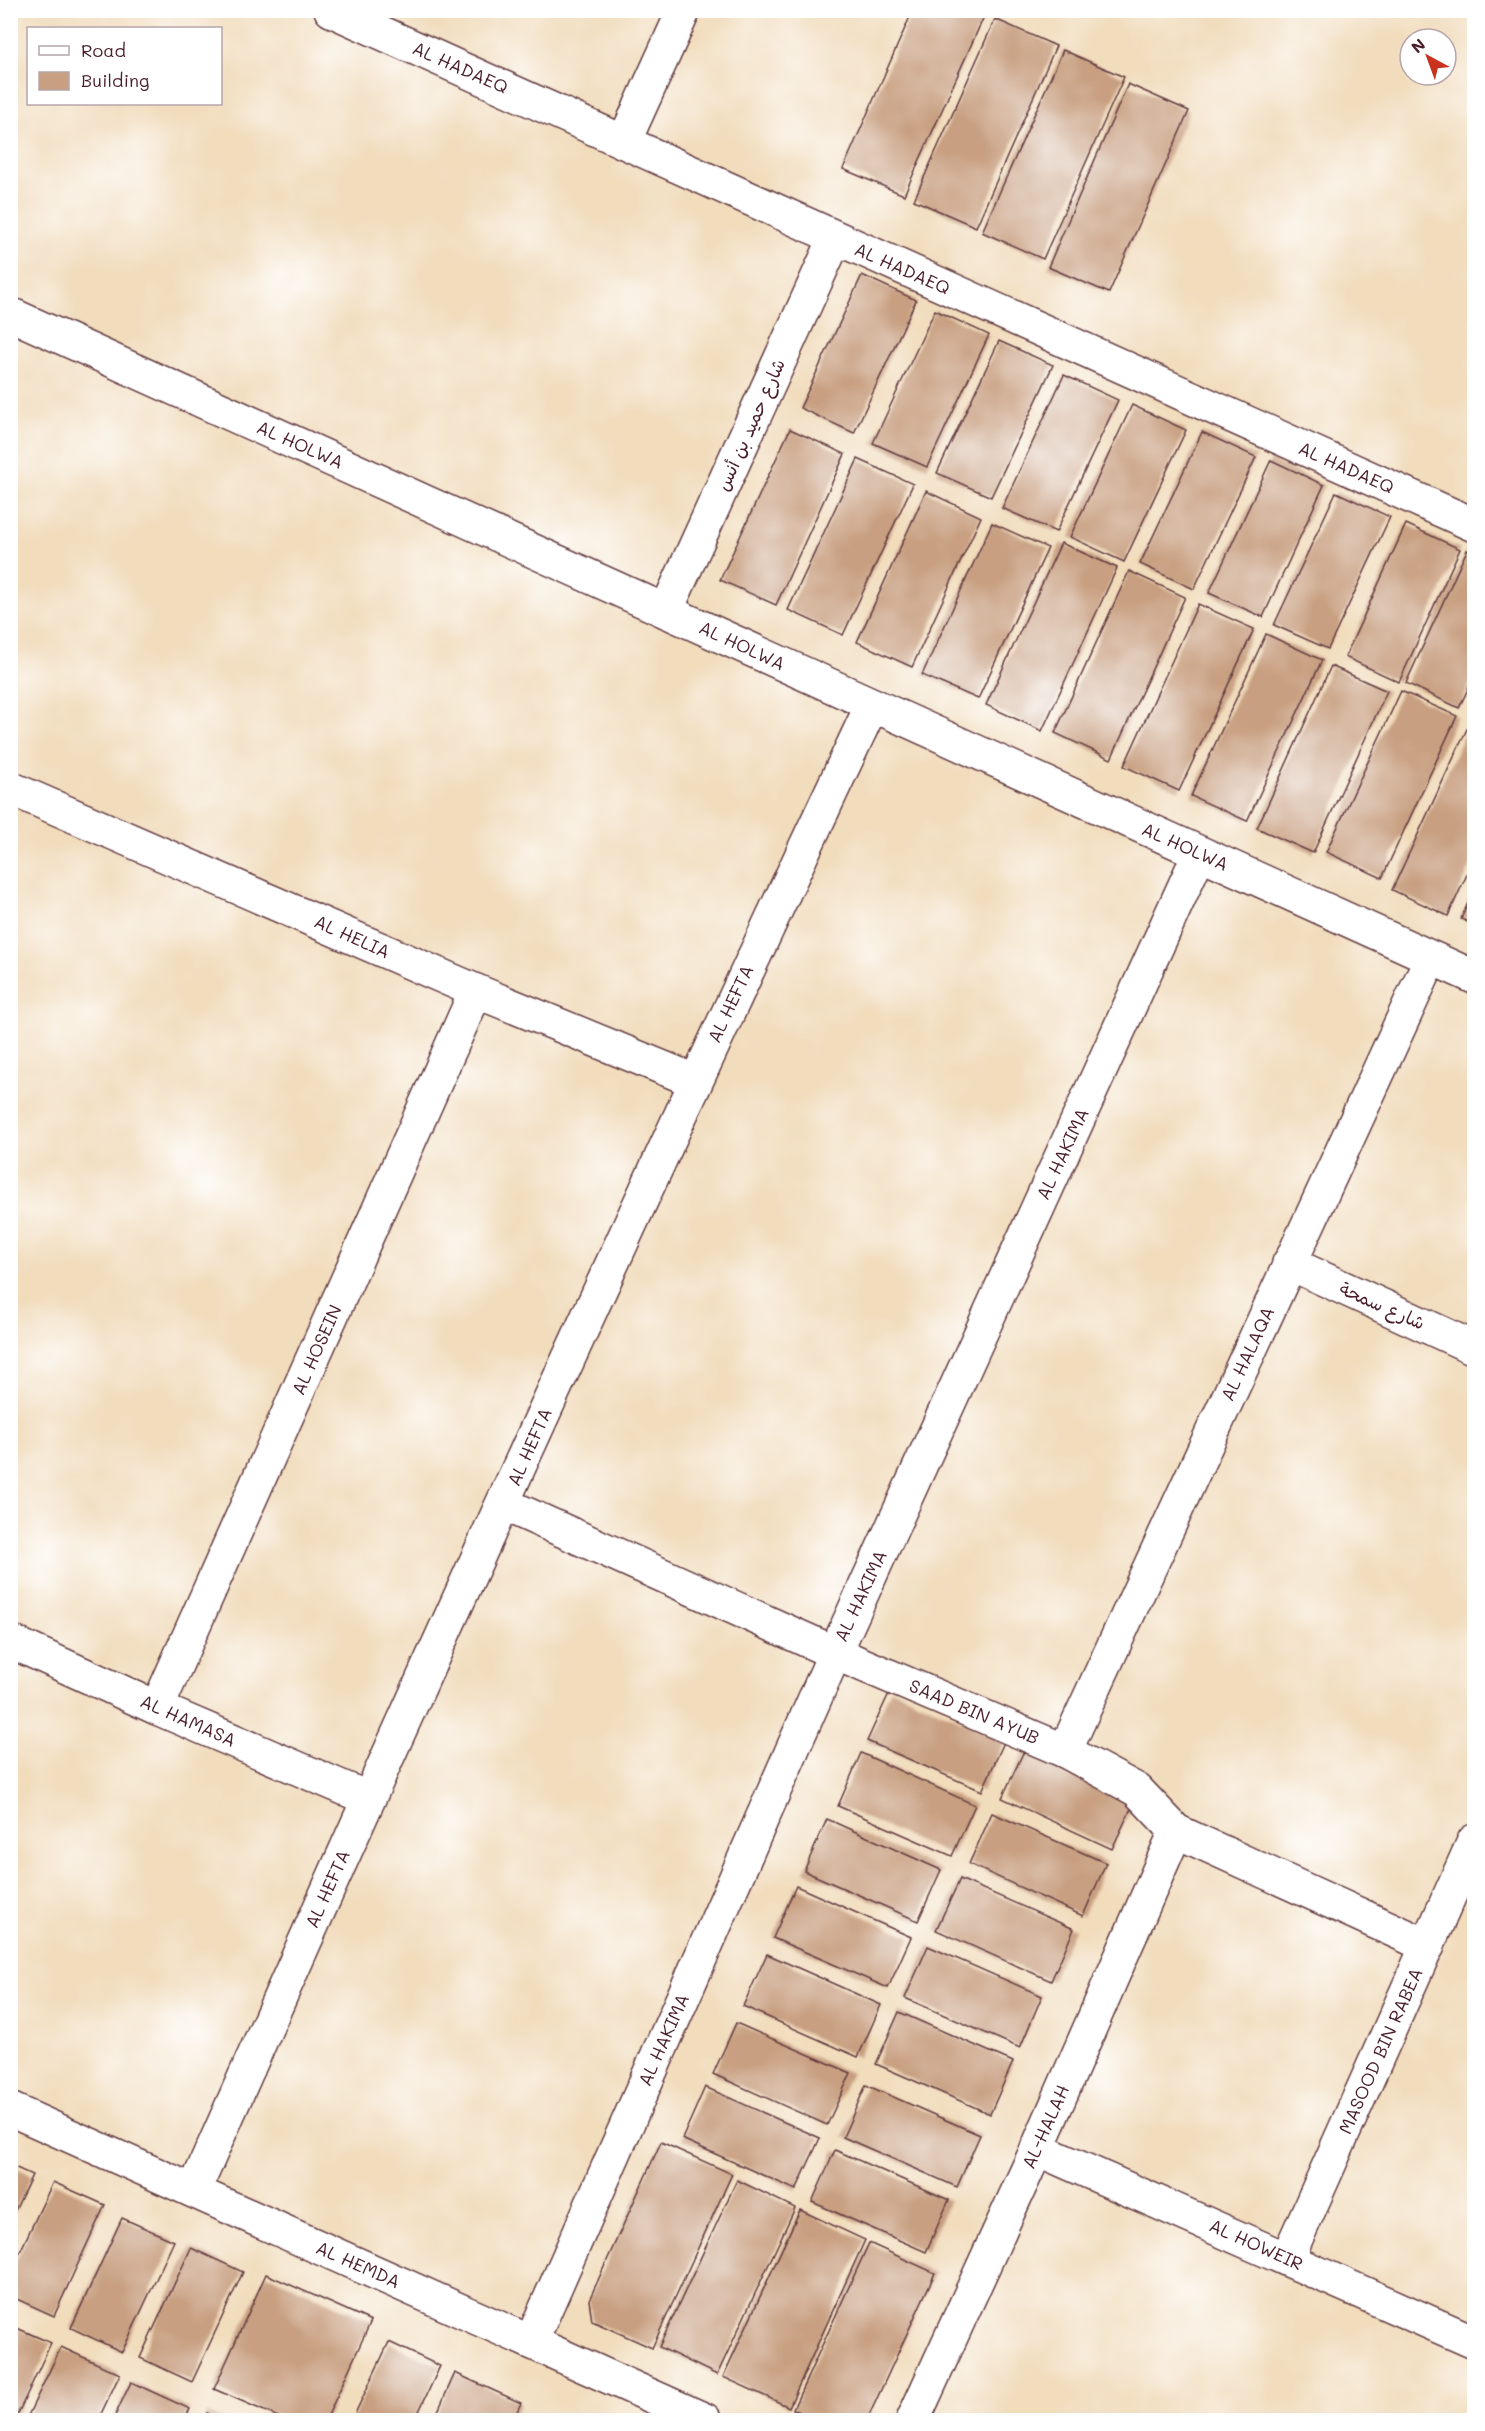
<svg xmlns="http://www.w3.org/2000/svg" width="1485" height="2431" viewBox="0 0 1485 2431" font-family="Mali,'Playpen Sans Arabic',sans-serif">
	<rect width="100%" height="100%" fill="#fff"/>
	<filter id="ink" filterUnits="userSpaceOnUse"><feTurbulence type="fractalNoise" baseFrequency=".0167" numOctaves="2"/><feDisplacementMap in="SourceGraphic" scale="12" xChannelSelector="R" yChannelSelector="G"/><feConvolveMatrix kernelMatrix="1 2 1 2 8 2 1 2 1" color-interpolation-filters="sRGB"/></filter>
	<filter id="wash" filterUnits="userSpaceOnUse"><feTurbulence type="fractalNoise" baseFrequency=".008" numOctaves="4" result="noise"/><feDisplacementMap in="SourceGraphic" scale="24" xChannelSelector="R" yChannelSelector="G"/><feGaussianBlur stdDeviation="1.35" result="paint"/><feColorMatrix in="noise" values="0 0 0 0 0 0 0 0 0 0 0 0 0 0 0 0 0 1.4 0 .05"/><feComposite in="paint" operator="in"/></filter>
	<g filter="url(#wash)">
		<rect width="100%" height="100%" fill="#f1dcbc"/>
		<g id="blocks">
			<!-- building -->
			<g fill="#c89f80">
				<polygon points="913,10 977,10 985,14 904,195 843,169"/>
				<polygon points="995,19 1056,46 976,227 914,200"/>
				<polygon points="1063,50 1124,77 1043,259 982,232"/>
				<polygon points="1128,84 1189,111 1109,293 1048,267"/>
				<polygon points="862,275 916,300 854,433 800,408"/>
				<polygon points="935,310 989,335 927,467 873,443"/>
				<polygon points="999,341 1053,365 991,497 937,473"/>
				<polygon points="1064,375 1118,400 1056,532 1002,508"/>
				<polygon points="1132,405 1186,430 1124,562 1070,537"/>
				<polygon points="790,429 845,454 776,605 720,580"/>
				<polygon points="1202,432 1256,457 1194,589 1140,564"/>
				<polygon points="858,459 913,484 843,635 788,610"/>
				<polygon points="1271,460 1324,485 1263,617 1209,593"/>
				<polygon points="926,491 981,517 912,667 857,642"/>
				<polygon points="1336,492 1390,517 1328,649 1274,625"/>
				<polygon points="992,523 1048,548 978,699 922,675"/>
				<polygon points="1406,524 1460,549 1399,682 1345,657"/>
				<polygon points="1061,543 1117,568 1042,731 986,705"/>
				<polygon points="1467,550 1474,554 1474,676 1459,708 1406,683"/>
				<polygon points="1129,571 1185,597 1111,759 1055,733"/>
				<polygon points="1198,604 1254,629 1179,791 1124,766"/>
				<polygon points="1266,634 1322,660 1247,821 1191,796"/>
				<polygon points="1331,666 1387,691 1313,853 1257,828"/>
				<polygon points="1401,691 1457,716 1382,878 1326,852"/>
				<polygon points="1467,729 1474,732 1474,859 1448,916 1392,890"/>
				<polygon points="1474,889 1474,925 1461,919"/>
				<polygon points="891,1689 1005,1740 982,1791 867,1741"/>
				<polygon points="1024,1751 1134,1802 1112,1849 1002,1798"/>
				<polygon points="861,1753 975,1805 952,1856 838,1806"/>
				<polygon points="992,1813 1106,1863 1083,1916 969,1864"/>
				<polygon points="827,1819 941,1870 918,1921 804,1871"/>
				<polygon points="960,1879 1074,1929 1051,1981 936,1930"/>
				<polygon points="796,1886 911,1937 888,1988 773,1938"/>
				<polygon points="928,1946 1042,1996 1020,2048 905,1998"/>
				<polygon points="767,1954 881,2005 858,2057 743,2006"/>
				<polygon points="899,2012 1013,2062 990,2114 876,2064"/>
				<polygon points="736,2023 851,2073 827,2125 713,2074"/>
				<polygon points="866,2085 980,2135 957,2187 843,2137"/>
				<polygon points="705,2087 820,2138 796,2190 682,2139"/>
				<polygon points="661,2142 732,2174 652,2348 592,2321 589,2300"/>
				<polygon points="835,2150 949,2200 926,2252 812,2202"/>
				<polygon points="10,2165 32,2175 10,2221"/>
				<polygon points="737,2180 795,2208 717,2375 659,2347"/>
				<polygon points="53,2182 105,2205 54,2316 10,2296 10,2273"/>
				<polygon points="800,2210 865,2240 789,2407 723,2377"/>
				<polygon points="122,2218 174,2241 122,2352 71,2328"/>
				<polygon points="869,2243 935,2273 867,2420 817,2420 793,2409"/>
				<polygon points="191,2248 243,2272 192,2382 140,2358"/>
				<polygon points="266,2274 371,2321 326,2420 285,2420 214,2389"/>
				<polygon points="10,2325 51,2343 15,2420 10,2420"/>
				<polygon points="389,2342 440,2366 415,2420 352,2420"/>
				<polygon points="61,2347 120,2374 98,2420 26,2420"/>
				<polygon points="455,2373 521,2403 513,2420 434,2420"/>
				<polygon points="131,2382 190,2409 184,2420 113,2420"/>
				<polygon points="207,2413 224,2420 203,2420"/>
			</g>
		</g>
	</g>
	<g filter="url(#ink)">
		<use href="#blocks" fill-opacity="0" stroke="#633b41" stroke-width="1.5"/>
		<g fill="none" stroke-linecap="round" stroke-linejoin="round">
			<defs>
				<g id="minor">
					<polyline points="331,10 1474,525"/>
					<polyline points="624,142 684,10"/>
					<polyline points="10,314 1474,977"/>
					<polyline points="666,611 835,239"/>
					<polyline points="10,788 476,991 695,1081"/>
					<polyline points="1289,1263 1474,1348"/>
					<polyline points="504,1504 835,1653 1065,1751 1137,1790 1176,1831 1428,1946"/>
					<polyline points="10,1641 157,1708 367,1798"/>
					<polyline points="157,1708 476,991"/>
					<polyline points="1065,1751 1431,958"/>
					<polyline points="10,2109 705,2420"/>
					<polyline points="1037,2149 1474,2342"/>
					<path d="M194,2191C414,1693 640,1198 872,705"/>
					<polyline points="1287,2259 1474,1841"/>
					<polyline points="531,2342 835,1653 1199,854"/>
					<polyline points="913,2420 1037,2149 1176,1831"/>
				</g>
			</defs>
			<!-- minor casing -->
			<use href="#minor" stroke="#633b41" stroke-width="36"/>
			<!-- minor -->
			<use href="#minor" stroke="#fff" stroke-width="33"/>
		</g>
	</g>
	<g text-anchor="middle" stroke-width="4.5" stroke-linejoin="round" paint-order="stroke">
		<!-- street labels -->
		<g font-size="18" fill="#4a1f2b" stroke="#fff">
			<text transform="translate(460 68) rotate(24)" y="6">AL HADAEQ</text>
			<text transform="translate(902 269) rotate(24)" y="6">AL HADAEQ</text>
			<text transform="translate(751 425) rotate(-66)" y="6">شارع حميد بن أنس</text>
			<text transform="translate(300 445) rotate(24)" y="6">AL HOLWA</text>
			<text transform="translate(1346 468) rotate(24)" y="6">AL HADAEQ</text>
			<text transform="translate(742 646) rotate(25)" y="6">AL HOLWA</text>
			<text transform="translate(1185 847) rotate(24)" y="6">AL HOLWA</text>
			<text transform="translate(352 937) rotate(24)" y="6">AL HELIA</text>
			<text transform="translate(731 1004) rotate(-65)" y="6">AL HEFTA</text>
			<text transform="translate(1063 1154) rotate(-65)" y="6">AL HAKIMA</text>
			<text transform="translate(1382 1306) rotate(24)" y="6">شارع سمحة</text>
			<text transform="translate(317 1350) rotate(-66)" y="6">AL HOSEIN</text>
			<text transform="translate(1248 1354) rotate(-65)" y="6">AL HALAQA</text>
			<text transform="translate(530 1447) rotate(-66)" y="6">AL HEFTA</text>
			<text transform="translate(861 1596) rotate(-65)" y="6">AL HAKIMA</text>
			<text transform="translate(974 1712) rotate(23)" y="6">SAAD BIN AYUB</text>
			<text transform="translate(188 1721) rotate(24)" y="6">AL HAMASA</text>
			<text transform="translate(328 1889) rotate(-66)" y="6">AL HEFTA</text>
			<text transform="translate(664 2040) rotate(-66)" y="6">AL HAKIMA</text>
			<text transform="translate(1381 2051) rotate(-66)" y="6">MASOOD BIN RABEA</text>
			<text transform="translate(1046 2127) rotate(-66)" y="6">AL-HALAH</text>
			<text transform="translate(1256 2245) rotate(24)" y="6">AL HOWEIR</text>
			<text transform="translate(358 2265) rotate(24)" y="6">AL HEMDA</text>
		</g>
	</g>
	<!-- margin -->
	<rect width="1485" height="2431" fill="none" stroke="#fff" stroke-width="36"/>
	<!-- legend -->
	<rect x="27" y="27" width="195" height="78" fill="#ffffff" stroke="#b7a5aa" stroke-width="1.5"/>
	<rect x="39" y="46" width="30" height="9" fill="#ffffff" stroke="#b7a5aa" stroke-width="1.5"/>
	<text x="81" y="57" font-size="18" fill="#4a1f2b">Road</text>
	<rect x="39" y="72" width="30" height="18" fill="#c89f80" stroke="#b7a5aa" stroke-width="1.5"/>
	<text x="81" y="87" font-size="18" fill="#4a1f2b">Building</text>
	<!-- north arrow -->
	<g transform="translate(1428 57) rotate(319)"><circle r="28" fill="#ffffff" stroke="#b7a5aa" stroke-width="1.5"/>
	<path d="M0-4.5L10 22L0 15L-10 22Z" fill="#c8321e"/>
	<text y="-9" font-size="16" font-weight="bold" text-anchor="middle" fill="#4a1f2b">N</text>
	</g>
</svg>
